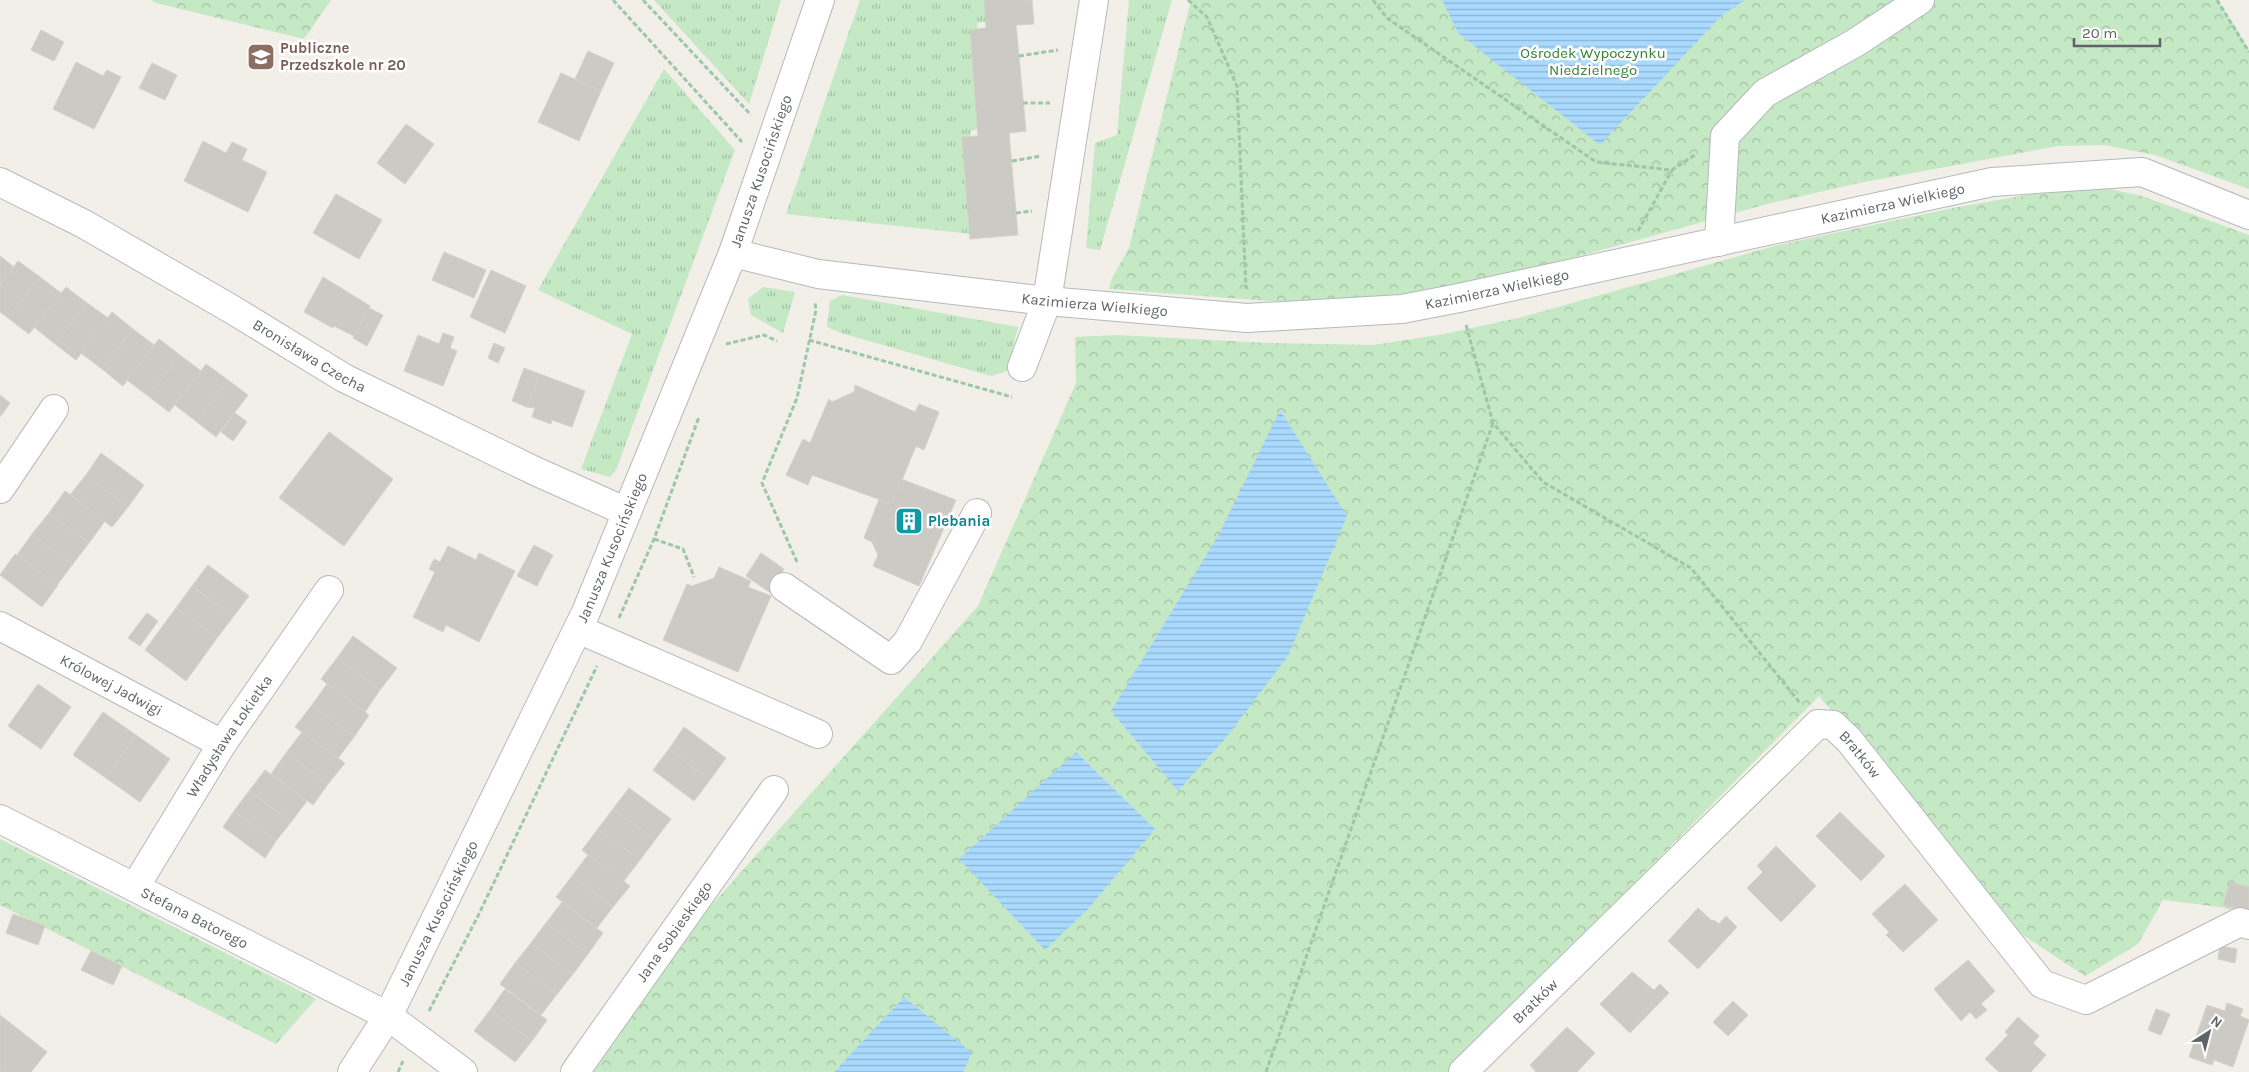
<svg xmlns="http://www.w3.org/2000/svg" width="2249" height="1072" viewBox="0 0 2249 1072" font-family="Karla,sans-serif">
	<defs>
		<pattern id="grass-tufts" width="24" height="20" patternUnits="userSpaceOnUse" patternTransform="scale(1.25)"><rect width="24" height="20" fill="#c5e8c5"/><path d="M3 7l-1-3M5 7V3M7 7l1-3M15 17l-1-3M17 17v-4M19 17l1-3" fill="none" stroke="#a3c0a4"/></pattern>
		<pattern id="forest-crowns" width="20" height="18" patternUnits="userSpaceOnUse" patternTransform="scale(1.25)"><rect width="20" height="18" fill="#c5e8c5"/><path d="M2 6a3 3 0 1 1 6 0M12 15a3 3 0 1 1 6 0" fill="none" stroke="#a3c0a4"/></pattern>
		<pattern id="water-rules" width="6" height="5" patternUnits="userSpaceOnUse" patternTransform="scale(1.25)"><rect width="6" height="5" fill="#aadaff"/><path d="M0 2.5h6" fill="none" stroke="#8eb4d2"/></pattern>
	</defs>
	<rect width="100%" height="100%" fill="#f1efe8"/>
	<!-- grass -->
	<g fill="url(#grass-tufts)">
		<polygon points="654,0 781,0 749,104"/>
		<polygon points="860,0 988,0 990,21 977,23 984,128 970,131 982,235 786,214"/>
		<polygon points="1129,0 1172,0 1100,250 1086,248 1095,143 1117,135"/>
		<polygon points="664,69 735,150 616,470 610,477 581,469 632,334 538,290"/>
		<polygon points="763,287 795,292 783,333 751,315 748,299"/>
		<polygon points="842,295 1018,327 1007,371 991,376 841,333 827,327 830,301"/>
	</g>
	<!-- forest -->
	<g fill="url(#forest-crowns)">
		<polygon points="151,0 331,0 304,39 156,3"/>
		<polygon points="1191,0 2218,0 2249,50 2249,189 2155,155 2104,145 2058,146 1859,183 1767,204 1512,275 1371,302 1269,301 1109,289 1112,278 1129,248"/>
		<polygon points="2101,187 2142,196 2249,235 2249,914 2220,907 2163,900 2138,944 2085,976 2020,933 1819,696 1448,1072 593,1072 645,980 978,606 1076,383 1075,337 1117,335 1267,343 1373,345 1445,334 1522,317 1778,245 1958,207 2062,189"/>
		<polygon points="0,839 316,999 276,1044 0,905"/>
	</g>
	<!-- water -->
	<g fill="url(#water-rules)">
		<polygon points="1442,0 1745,0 1722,15 1600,145 1458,33"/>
		<polygon points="1280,410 1347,516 1288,656 1225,739 1178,791 1111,711 1219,534"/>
		<polygon points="1076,752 1155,829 1088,909 1045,950 959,859"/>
		<polygon points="904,997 972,1053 963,1072 834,1072"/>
	</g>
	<!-- building -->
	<g fill="#cccac5" stroke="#d6d1c6">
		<polygon points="984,0 1032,0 1034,24 1016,25 1026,131 1009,133 1018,235 970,239 962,137 978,136 970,30 986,28"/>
		<polygon points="41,30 64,42 54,61 31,50"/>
		<polygon points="588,51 614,63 601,91 575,79"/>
		<polygon points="76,62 103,76 107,70 121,77 94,129 53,109"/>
		<polygon points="152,63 177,75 165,100 139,88"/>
		<polygon points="561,73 601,91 579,141 538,122"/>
		<polygon points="406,124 434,144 405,184 377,163"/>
		<polygon points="203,141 226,153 232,142 247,149 242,160 267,172 248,212 184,181"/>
		<polygon points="336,194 382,220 359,259 313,233"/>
		<polygon points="444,252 486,270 474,298 432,280"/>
		<polygon points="0,256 14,267 0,285"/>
		<polygon points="18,261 40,277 8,318 0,312 0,285"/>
		<polygon points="491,270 526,286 505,333 470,317"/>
		<polygon points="40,277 61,293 29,334 8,318"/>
		<polygon points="323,277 370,306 354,336 334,326 333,328 304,312"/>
		<polygon points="66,287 87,303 55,344 34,327"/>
		<polygon points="87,303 108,318 76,360 55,344"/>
		<polygon points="369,308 383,315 367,346 353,338"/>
		<polygon points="112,312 133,329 102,369 81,353"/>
		<polygon points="133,329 154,345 123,386 102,369"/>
		<polygon points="443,333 454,337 450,348 457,351 443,386 404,371 418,335 439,344"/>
		<polygon points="159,339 180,355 148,396 127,380"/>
		<polygon points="494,343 505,348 498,363 488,358"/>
		<polygon points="180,355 201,371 169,412 148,396"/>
		<polygon points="206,364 228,380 197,422 175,405"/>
		<polygon points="524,368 540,374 527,407 512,401"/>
		<polygon points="540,374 585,391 572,427 552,420 551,424 532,417 535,408 527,407"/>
		<polygon points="228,380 248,395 216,437 197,422"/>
		<polygon points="855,385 915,412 919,404 939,412 924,450 916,446 892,504 812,475 808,485 786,475 803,439 810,443 829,399 832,402 854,392"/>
		<polygon points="0,395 10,403 0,417"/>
		<polygon points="235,413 247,422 233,441 221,432"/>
		<polygon points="329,432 393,479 344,546 279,498"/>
		<polygon points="101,453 144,485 128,507 86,475"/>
		<polygon points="86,475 128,507 112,527 70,495"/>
		<polygon points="901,479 956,500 919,586 873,566 878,555 872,542 864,538 879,499 892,504"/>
		<polygon points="65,491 105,521 89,543 49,513"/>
		<polygon points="49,513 89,543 72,565 32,534"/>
		<polygon points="32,534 72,565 57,585 17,555"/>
		<polygon points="534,545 553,555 537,586 517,576"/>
		<polygon points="448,546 476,560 479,553 515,571 479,642 446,625 443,632 413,617 435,572 429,569 434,559 440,562"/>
		<polygon points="761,553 784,569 769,592 746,576"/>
		<polygon points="15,554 58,585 42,607 0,575"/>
		<polygon points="208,565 249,596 233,617 192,586"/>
		<polygon points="719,567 751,581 748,587 771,596 738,672 663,640 687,584 692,586 714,578"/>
		<polygon points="192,586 233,617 217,638 176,608"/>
		<polygon points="176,608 217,638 186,681 145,650"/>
		<polygon points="147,613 158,621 140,646 128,638"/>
		<polygon points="353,636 397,668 380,690 337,658"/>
		<polygon points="337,658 380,690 365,712 321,679"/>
		<polygon points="38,684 71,707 41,749 8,726"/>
		<polygon points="327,684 369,715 354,737 312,705"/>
		<polygon points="312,705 354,737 338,758 295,727"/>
		<polygon points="103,712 136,735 106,778 73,755"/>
		<polygon points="684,727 726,758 710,780 669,749"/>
		<polygon points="302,732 345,763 328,784 286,753"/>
		<polygon points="136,735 170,759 140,802 106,778"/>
		<polygon points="669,749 710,780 694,801 653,770"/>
		<polygon points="286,753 328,784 313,805 271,774"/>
		<polygon points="265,770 307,801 291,822 249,791"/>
		<polygon points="629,788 671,819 655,840 613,809"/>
		<polygon points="249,791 291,822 276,841 234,811"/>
		<polygon points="613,809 655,840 640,860 598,829"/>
		<polygon points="234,811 276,841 265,858 223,827"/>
		<polygon points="1840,812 1885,856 1861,881 1816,836"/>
		<polygon points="598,829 640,860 623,882 582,850"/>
		<polygon points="1776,846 1816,886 1781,922 1747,888 1763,872 1757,866"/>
		<polygon points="588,855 630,886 613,907 572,876"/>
		<polygon points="572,876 613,907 597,928 556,897"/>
		<polygon points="2230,882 2249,887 2249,912 2223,905"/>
		<polygon points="1905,884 1938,920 1903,952 1886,935 1889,932 1872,914"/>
		<polygon points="562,902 603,933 588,954 546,923"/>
		<polygon points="1698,908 1712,921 1714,920 1719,924 1726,916 1737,927 1698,969 1668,941"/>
		<polygon points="13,914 45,926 38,945 6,933"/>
		<polygon points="546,923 588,954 573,974 531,943"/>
		<polygon points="531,943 573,974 557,994 515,963"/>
		<polygon points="2220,946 2237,949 2235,963 2218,959"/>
		<polygon points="91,951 122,966 113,985 81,970"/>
		<polygon points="1968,960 1995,991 1981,1004 1987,1010 1976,1019 1970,1012 1961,1021 1934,989"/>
		<polygon points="515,963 557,994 541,1015 500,984"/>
		<polygon points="1632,972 1654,990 1660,984 1669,993 1630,1033 1600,1004"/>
		<polygon points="505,989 547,1020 532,1041 490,1010"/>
		<polygon points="1733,1001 1748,1015 1728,1036 1713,1022"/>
		<polygon points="2227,1003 2243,1009 2240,1016 2249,1020 2233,1067 2214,1060 2212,1065 2189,1057 2207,1005 2225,1011"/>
		<polygon points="2156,1009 2170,1014 2161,1035 2148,1030"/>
		<polygon points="490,1010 532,1041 515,1062 474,1031"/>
		<polygon points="0,1015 47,1052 31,1072 0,1072"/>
		<polygon points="2018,1017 2039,1036 2033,1043 2046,1055 2031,1072 1999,1072 1985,1059 2008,1035 2005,1032"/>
		<polygon points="1567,1027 1595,1053 1577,1072 1536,1072 1530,1065"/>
	</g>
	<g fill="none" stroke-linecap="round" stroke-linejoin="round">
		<defs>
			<g id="minor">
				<path id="s1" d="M0,182L84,224L233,310L344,378L535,471L627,512"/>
				<polyline points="1719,242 1725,136 1765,93 1855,43 1920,0"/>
				<path id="s2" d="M733,253L818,274L1047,301L1247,318L1402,309L1459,298L1992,182L2142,172L2249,215"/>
				<polyline points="1022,367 1047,301 1094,0"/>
				<polyline points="0,489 54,409"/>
				<polyline points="784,587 891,660 908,641 977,513"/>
				<path id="s3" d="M0,626L222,744"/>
				<polyline points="578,629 818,734"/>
				<path id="s4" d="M0,819L388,1016L463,1072"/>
				<path id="s5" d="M135,887L222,744L329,590"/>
				<path id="s6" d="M352,1072L388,1016L586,612L733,253L820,0"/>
				<path id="s7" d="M575,1072L774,790"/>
				<path id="s8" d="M1463,1072L1818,724L1833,725L1849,740L2042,984L2086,1000L2240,922L2249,925"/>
			</g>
		</defs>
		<!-- minor casing -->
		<use href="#minor" stroke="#b5b8bc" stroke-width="30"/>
		<!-- path -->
		<g stroke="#9cc7a9" stroke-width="3" stroke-dasharray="5 2.5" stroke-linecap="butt">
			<polyline points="613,0 742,142"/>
			<polyline points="643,0 751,115"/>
			<polyline points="1188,0 1207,17 1237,86 1246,289"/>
			<polyline points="1373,0 1387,18 1596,162 1672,170 1695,155"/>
			<polyline points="2217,0 2249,52"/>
			<polyline points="1019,56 1058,50"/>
			<polyline points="1023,103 1050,103"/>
			<polyline points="1012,161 1041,156"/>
			<polyline points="1016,213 1032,211"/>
			<polyline points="1638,231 1672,170"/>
			<polyline points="1466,325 1493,423 1543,482 1691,568 1800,703"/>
			<polyline points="809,340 1012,397"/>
			<polyline points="726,344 764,335 777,341"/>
			<polyline points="654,539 683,549 694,577"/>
			<polyline points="797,562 762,483 797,398 816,310 815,302"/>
			<polyline points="619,618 654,539 699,417"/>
			<polyline points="429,1011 478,916 597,666"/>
			<polyline points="398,1072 403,1061"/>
			<polyline points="1266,1072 1493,423"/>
		</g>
		<!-- minor -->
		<use href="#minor" stroke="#fff" stroke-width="28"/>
	</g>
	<!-- icons -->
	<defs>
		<symbol id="school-square" viewBox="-11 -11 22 22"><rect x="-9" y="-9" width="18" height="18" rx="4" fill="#8d6e63" stroke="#fff"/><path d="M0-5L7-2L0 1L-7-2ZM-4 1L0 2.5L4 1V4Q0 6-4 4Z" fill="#fff"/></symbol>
		<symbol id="building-square" viewBox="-11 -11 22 22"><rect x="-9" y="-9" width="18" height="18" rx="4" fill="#0f9aa8" stroke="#fff"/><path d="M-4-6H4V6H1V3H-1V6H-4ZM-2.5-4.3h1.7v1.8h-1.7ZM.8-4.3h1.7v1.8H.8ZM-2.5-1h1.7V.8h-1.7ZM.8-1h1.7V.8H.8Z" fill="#fff"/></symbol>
	</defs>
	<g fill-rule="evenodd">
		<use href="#school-square" x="245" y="41" width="32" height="32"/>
		<use href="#building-square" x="893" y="505" width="32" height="32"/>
	</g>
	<g text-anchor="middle" stroke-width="5" stroke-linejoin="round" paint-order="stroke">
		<!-- education labels -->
		<g font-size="15" font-weight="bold" fill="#785e54" stroke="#fff" text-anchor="start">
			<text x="280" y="53">Publiczne<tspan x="280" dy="17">Przedszkole nr 20</tspan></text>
		</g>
		<!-- park labels -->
		<g font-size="15" fill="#348238" stroke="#fff">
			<text x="1593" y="58">Ośrodek Wypoczynku<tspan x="1593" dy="17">Niedzielnego</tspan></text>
		</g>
		<!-- street labels -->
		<g font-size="15" fill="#5f6368" stroke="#fff">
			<text dy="5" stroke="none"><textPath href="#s6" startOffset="991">Janusza Kusocińskiego</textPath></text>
			<text dy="5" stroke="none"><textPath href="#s2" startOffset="1176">Kazimierza Wielkiego</textPath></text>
			<text dy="5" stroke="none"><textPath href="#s2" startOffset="771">Kazimierza Wielkiego</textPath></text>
			<text dy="5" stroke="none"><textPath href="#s2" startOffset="366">Kazimierza Wielkiego</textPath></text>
			<text dy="5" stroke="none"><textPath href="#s1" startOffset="355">Bronisława Czecha</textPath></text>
			<text dy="5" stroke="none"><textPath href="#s6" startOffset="586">Janusza Kusocińskiego</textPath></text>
			<text dy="5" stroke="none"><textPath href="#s3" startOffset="126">Królowej Jadwigi</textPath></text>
			<text dy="5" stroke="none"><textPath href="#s5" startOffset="178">Władysława Łokietka</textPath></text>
			<text dy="5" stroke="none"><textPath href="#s8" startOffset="552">Bratków</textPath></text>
			<text dy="5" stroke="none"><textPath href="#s6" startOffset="181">Janusza Kusocińskiego</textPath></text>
			<text dy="5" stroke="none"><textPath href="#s4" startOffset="218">Stefana Batorego</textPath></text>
			<text dy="5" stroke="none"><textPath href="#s7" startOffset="172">Jana Sobieskiego</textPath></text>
			<text dy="5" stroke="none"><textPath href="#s8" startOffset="101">Bratków</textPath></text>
		</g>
		<!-- culture labels -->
		<g font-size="15" font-weight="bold" fill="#0d838f" stroke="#fff" text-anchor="start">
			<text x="928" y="526">Plebania</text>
		</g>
	</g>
	<!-- north arrow -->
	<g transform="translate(2209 1032) rotate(36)" stroke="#ffffff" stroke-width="4" paint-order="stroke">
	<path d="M0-4L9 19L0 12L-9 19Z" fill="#5f6368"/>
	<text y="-8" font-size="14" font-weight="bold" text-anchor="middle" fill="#5f6368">N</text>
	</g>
	<!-- scale -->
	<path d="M2074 38v8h86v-8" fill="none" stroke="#5f6368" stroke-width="2.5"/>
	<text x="2082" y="38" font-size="15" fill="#5f6368" stroke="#ffffff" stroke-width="4" paint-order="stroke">20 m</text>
</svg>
